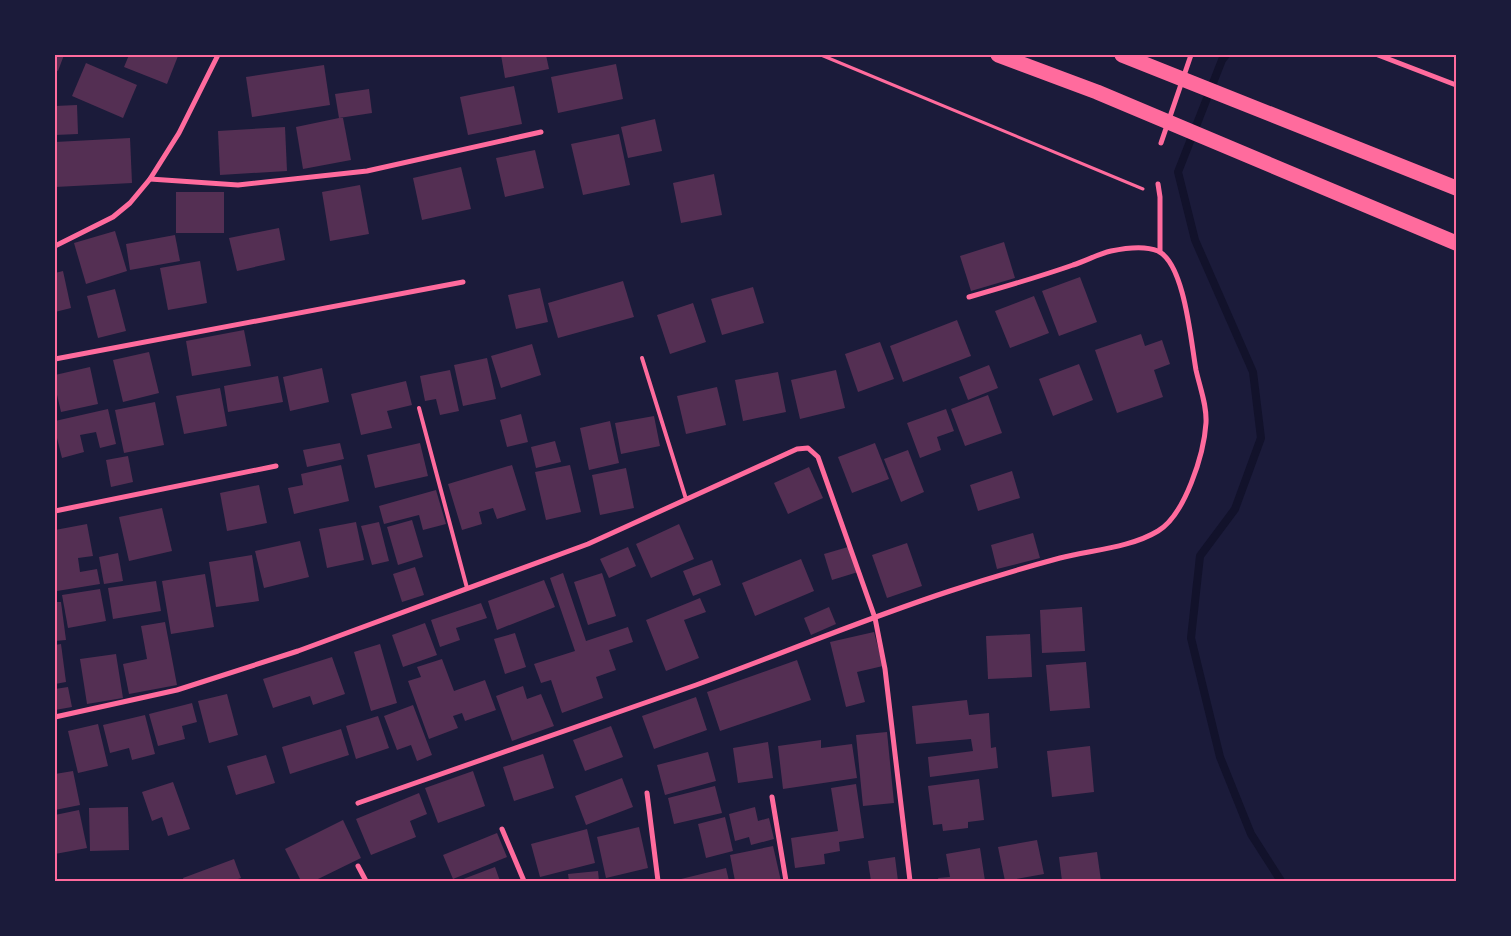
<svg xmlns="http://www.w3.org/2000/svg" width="1511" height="936" viewBox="0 0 1511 936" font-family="'Fira Sans Condensed',sans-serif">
	<rect width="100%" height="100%" fill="#1b1b3a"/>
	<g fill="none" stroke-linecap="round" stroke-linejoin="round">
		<!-- stream -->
		<polyline stroke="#12122b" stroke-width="8" points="1226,55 1222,60 1178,172 1195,240 1253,372 1261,438 1235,509 1200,556 1191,638 1220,757 1251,834 1281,881"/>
	</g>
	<!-- building -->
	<g fill="#542f53">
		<polygon points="55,55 64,55 58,71 55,70"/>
		<polygon points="129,55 177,55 178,56 167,84 124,67"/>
		<polygon points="501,55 546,55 549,69 505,78"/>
		<polygon points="86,63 137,85 123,118 72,96"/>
		<polygon points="616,64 623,99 558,113 551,77"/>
		<polygon points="324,65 330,105 252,117 246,77"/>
		<polygon points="514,86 522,124 468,135 460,97"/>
		<polygon points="369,89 372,113 339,118 335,94"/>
		<polygon points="77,105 78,134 55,135 55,106"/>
		<polygon points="339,118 343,118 351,160 303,169 296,127"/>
		<polygon points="655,119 662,151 628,158 621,127"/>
		<polygon points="285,127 287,171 220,175 218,131"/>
		<polygon points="619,134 630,185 583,195 571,144"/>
		<polygon points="130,138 132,183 55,187 55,142"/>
		<polygon points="535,150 544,188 505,197 496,158"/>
		<polygon points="461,167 471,209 422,220 413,178"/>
		<polygon points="714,174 722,215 681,223 673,183"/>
		<polygon points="360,185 369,234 330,241 322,192"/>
		<rect x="176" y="192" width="48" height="41"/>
		<polygon points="279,228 285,260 237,271 229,238"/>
		<polygon points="115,231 127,271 86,284 74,243"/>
		<polygon points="175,235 180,261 130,270 126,244"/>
		<polygon points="1004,242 1015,278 971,291 960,256"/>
		<polygon points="200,261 207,303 168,310 160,268"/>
		<polygon points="63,271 71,308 55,312 55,273"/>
		<polygon points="1080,277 1097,322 1059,336 1042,291"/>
		<polygon points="623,281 634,317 558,338 548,303"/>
		<polygon points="753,287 764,323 722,335 711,299"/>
		<polygon points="540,288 548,322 516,329 508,295"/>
		<polygon points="115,289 126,331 98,338 87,296"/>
		<polygon points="1034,296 1049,333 1010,348 995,311"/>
		<polygon points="693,303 706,342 670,354 657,315"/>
		<polygon points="957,320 971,356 903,382 890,346"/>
		<polygon points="244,330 251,366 192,376 186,341"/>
		<polygon points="1141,334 1145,346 1162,340 1170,364 1154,370 1163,397 1117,413 1095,350"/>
		<polygon points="880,342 894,379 858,392 845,354"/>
		<polygon points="532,344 541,375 501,388 491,356"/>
		<polygon points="149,352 159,393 123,402 113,360"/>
		<polygon points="487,358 496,399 463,406 454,365"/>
		<polygon points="1079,364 1093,400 1053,416 1039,379"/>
		<polygon points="989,365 998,388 968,400 959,377"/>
		<polygon points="90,367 98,404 61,412 55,386 55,375"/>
		<polygon points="322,368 329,402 290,411 283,377"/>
		<polygon points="450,370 459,411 440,415 436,399 425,401 420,376"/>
		<polygon points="836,370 845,408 800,419 791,380"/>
		<polygon points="778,372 786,412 743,421 735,380"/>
		<polygon points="278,376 283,402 228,412 224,386"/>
		<polygon points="406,381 412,405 387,411 392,428 361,435 351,394"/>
		<polygon points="717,387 726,425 686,434 677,396"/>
		<polygon points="220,388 227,426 184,434 176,396"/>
		<polygon points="988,395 1002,433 965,446 951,409"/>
		<polygon points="155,402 164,445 124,453 115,410"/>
		<polygon points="108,409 116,444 100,448 96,432 80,435 84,452 62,458 55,430 55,421"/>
		<polygon points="946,409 954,431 937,437 941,450 920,458 907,423"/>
		<polygon points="521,414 528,442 507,447 500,420"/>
		<polygon points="654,416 660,446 621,454 615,423"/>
		<polygon points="610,421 619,463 589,470 580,428"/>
		<polygon points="555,441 561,462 536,468 531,447"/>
		<polygon points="340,443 344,459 307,467 303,450"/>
		<polygon points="420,443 428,476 375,488 367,455"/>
		<polygon points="875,443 889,479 852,493 838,457"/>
		<polygon points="908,450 924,492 901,502 884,459"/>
		<polygon points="128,456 133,482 111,487 106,460"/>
		<polygon points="341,465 349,501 294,514 288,488 303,485 301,474"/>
		<polygon points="512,465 526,510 497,519 493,508 479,512 482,524 462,530 448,484"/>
		<polygon points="570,465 581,512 546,520 535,472"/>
		<polygon points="809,467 823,498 788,514 774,483"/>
		<polygon points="626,468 634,508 600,515 592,475"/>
		<polygon points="1012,471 1020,498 978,511 970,485"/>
		<polygon points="259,485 267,523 227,531 220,493"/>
		<polygon points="436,490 446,524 423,530 419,515 384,524 379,506"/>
		<polygon points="162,508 172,551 129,561 119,517"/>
		<polygon points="412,520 423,557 398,565 387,527"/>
		<polygon points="356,522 364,560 327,568 319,529"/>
		<polygon points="379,522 389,561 372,565 361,526"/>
		<polygon points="87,524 93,556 78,558 80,572 97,569 100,584 57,591 55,579 55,530"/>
		<polygon points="679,524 694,559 651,578 636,544"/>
		<polygon points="1033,533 1040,558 997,569 991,545"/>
		<polygon points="300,541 309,577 264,588 255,551"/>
		<polygon points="907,543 922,586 887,598 872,555"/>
		<polygon points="628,547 636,566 609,578 600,559"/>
		<polygon points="848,547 858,572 832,580 824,554"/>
		<polygon points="118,553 123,581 104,584 99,557"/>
		<polygon points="252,555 259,601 216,607 209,562"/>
		<polygon points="801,559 814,591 755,616 742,583"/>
		<polygon points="712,560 721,585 693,596 683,571"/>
		<polygon points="415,567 424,595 402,602 393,574"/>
		<polygon points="563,573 586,641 628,627 633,642 609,650 616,670 596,677 603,698 562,713 551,680 541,683 534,664 575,651 550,578"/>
		<polygon points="602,573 616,616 588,625 574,582"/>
		<polygon points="205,574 214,627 171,634 162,581"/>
		<polygon points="544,580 555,607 497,630 488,601"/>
		<polygon points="156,581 161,611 113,619 108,588"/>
		<polygon points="100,589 106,621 68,628 62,595"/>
		<polygon points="700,598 706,612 684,620 699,658 666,671 646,620"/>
		<polygon points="55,602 61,602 66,640 55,641"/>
		<polygon points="481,603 487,618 456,628 460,640 440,647 431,620"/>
		<polygon points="829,607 836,624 811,635 804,618"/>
		<polygon points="1082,607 1085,651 1042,653 1040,610"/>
		<polygon points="165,622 177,685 129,694 123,664 147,659 141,626"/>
		<polygon points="425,623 437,655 403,667 392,635"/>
		<polygon points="874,632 883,666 857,672 865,702 846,707 830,642"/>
		<polygon points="515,633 526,667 505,674 494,639"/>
		<polygon points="1030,634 1032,677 988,679 986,636"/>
		<polygon points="61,644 66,682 55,684 55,645"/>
		<polygon points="380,644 397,703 371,711 354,652"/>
		<polygon points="116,654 123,698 87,704 80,659"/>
		<polygon points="332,657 345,694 313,705 310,696 273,708 263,679"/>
		<polygon points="442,659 454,691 485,680 496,710 465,721 462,713 453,716 458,728 429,739 408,681 421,677 417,667"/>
		<polygon points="797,660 811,700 720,731 707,692"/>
		<polygon points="1086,662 1090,708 1050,711 1046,665"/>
		<polygon points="523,686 527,699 541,694 554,726 512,741 496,696"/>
		<polygon points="68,687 72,707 55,710 55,689"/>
		<polygon points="227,694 238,735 209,743 198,701"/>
		<polygon points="696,697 707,730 654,749 642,716"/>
		<polygon points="967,700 969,715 989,713 991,748 996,747 998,768 930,777 928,757 973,751 971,739 916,744 912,706"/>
		<polygon points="192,703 197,722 182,726 185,739 158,746 149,714"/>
		<polygon points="413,705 432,755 417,761 411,745 397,750 384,716"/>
		<polygon points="145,715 155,754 132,760 129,748 110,753 103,725"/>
		<polygon points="378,716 389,748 356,759 346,726"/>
		<polygon points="98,724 108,766 78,773 68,731"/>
		<polygon points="611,726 623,757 585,771 573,740"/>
		<polygon points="341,729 349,755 290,774 282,747"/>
		<polygon points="887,732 894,803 863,806 856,735"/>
		<polygon points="821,740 821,748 852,744 857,778 783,789 778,746"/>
		<polygon points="768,742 773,778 738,783 733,748"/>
		<polygon points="1090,746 1094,792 1052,797 1047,751"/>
		<polygon points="708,752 716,781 665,795 657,765"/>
		<polygon points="543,754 554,788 514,801 503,767"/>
		<polygon points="266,755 275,783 236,795 227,766"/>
		<polygon points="73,771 80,805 55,810 55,774"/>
		<polygon points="473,771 485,806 438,823 425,788"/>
		<polygon points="622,778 633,807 586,825 575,796"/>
		<polygon points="979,779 984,820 968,822 968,828 943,831 942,824 933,825 928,786"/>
		<polygon points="173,782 190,829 168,836 162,817 152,821 142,792"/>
		<polygon points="856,784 864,838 839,842 840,851 824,854 825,864 795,868 791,838 838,831 831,788"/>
		<polygon points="715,786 722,813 674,824 668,798"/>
		<polygon points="419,793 427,814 410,821 416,837 371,855 356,819"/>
		<polygon points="128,807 129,850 90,851 89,808"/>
		<polygon points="755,807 758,821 769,818 774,839 751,845 749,837 735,841 729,814"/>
		<polygon points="79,810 87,848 55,854 55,815"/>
		<polygon points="725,817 733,851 706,858 698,824"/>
		<polygon points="343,820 361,858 314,881 301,881 285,849"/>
		<polygon points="639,827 648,868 606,878 597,837"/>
		<polygon points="587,829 595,863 540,877 531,844"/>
		<polygon points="497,833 507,857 453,879 443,855"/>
		<polygon points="1037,840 1044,874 1005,881 998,847"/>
		<polygon points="773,846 781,881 735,881 730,855"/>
		<polygon points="980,848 985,881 939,881 938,878 950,877 946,854"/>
		<polygon points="1097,852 1101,881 1062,881 1059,857"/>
		<polygon points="895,857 898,881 871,881 868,861"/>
		<polygon points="234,859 241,878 232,881 184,881 183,878"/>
		<polygon points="495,867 500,881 458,881"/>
		<polygon points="726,868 729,881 681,881 681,879"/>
		<polygon points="598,871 599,881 569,881 568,874"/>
	</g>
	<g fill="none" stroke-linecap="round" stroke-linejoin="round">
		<!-- path -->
		<polyline stroke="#ff6b9d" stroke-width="3" points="821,55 1143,189"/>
		<!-- service -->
		<g stroke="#ff6b9d" stroke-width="4">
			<polyline points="642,358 686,499"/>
			<polyline points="419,408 467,588"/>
		</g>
		<!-- minor -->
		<g stroke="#ff6b9d" stroke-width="5">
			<polyline points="1378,55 1456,85"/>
			<polyline points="1161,143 1191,55"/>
			<polyline points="150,179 238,185 367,171 541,132"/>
			<polyline points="1158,184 1160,197 1160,252"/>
			<polyline points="55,246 113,217 130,203 150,179 179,133 218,55"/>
			<polyline points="55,359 463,282"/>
			<polyline points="55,511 276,466"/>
			<polyline points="55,717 177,690 298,651 588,544 797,449 808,448 818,457 875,618 885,669 910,881"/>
			<polyline points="647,793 658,881"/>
			<polyline points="772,797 786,881"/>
			<path d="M358,803C471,764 584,725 696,685C781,654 864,619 950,591C986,579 1023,568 1060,558C1091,550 1130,548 1158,531C1185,515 1204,454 1206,423C1207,405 1200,388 1196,370C1191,343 1185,264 1158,251C1144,245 1125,248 1111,251C1098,254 1086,261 1073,265C1039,277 1004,287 969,297"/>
			<polyline points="502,829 524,881"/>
			<polyline points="358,866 366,881"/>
		</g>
		<!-- motorway -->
		<g stroke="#ff6b9d" stroke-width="15">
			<polyline points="998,55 1097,92 1456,243"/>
			<polyline points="1122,55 1456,188"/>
		</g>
	</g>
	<!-- border -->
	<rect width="1511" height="936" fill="none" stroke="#1b1b3a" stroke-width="112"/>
	<rect x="56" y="56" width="1399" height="824" fill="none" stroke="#ff6b9d" stroke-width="2"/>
</svg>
